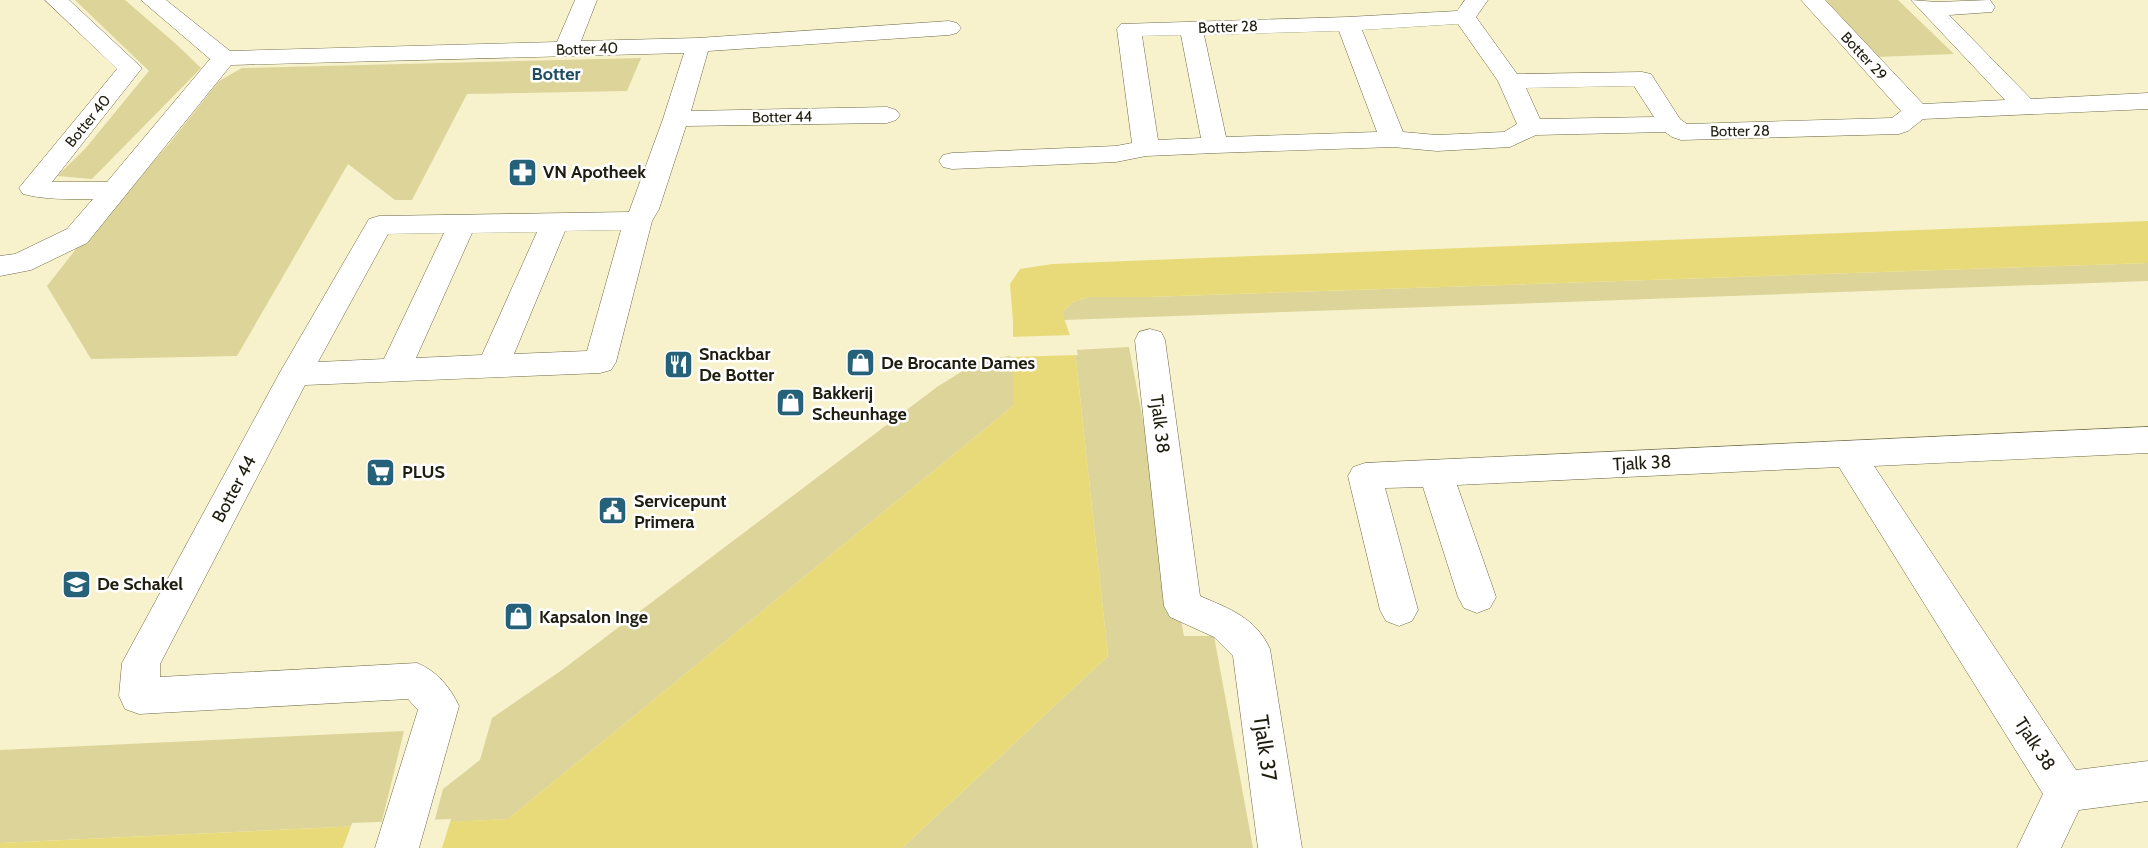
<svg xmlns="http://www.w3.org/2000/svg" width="2148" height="848" viewBox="0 0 2148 848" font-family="Cabin,sans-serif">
	<rect width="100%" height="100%" fill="#f7f2cc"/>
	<!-- green -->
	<g fill="#ddd49a">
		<polygon points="75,0 125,0 176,44 201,68 92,179 57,176 85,149 149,71"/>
		<polygon points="1826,0 1898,0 1954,54 1877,57"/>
		<polygon points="641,58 627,91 467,94 412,200 395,200 348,164 237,356 91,359 47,286 76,249 73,242 121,197 169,144 219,81 242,68"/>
		<polygon points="2148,263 2148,281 1064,320 1062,312 1073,302 1088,297 1147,297"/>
		<polygon points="1129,347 1184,636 1214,636 1253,848 902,848 1108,656 1075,350"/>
		<polygon points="1013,355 1013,406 508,819 434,823 443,789 480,760 492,718 562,670 937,387 977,362"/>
		<polygon points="404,731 381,825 0,843 0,750"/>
	</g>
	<!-- water -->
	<polygon fill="#e8da79" points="2148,221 2148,263 1147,297 1088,297 1073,302 1062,312 1075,350 1108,656 902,848 0,848 0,843 508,819 1013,406 1013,322 1010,284 1020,269 1052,264"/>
	<!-- pier -->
	<g fill="#f7f2cc">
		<polygon points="1073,335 1078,355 1010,357 1010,337"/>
		<polygon points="451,819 442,848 343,848 352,823"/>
	</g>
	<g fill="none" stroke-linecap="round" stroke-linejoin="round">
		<defs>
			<g id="minor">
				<path d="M45,0H69L142,68L52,182H107L210,59L141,0H166L230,51L557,42L575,0H597L581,41L698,38L949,21L957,23L961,28L957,33L949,35L708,51L691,111L887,107L896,110L900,115L896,120L887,123L686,126L659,209L652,221L616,362L611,370L600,373L305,385L160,664V677L417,663C437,671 450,687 459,706L419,848H375L418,710L408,699L139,714L125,709L119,696L122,663L279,374L369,219L379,216L629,212L663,119L684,53L231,65L87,243L31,270L0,276V256L15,254L67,229L93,199C69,199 46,200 23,194L19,188L117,69ZM621,230L587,351L514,354L565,231ZM537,232L482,355L416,358L472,233ZM444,233L384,359L318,362L388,234Z"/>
				<path d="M1465,0H1488L1476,17L1517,74L1642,72L1651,74L1680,119L1687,124L1892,118L1901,111L1801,0H1825L1923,104L2005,100L1911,0L1937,2L1990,0L1995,7L1992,12L1949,15L2031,99L2148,93V109L1923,119L1908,131L1899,134L1681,140L1672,137L1665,132L1536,135L1510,147L1437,151L1393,147L1215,153L1146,156L1116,162L952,169L943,167L939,161L943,155L952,153L1116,146L1132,143L1117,29L1121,24L1348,17L1457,11ZM1458,24L1498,81L1517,124L1504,132L1437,135L1403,132L1362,30ZM1339,31L1377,132L1226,137L1204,35ZM1181,35L1201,138L1158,140L1142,36ZM1634,86L1654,117L1540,119L1526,88Z"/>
				<path d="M1150,329L1161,332L1165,340L1200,596C1230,609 1256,618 1270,649L1302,848H1258L1233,656L1214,637L1170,617L1164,606L1135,340L1139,332Z"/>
				<polygon points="2148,427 2148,453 1874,466 2076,770 2148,761 2148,801 2079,810 2061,848 2017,848 2043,794 1839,467 1457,485 1496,597 1490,608 1477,613 1464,608 1458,597 1423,487 1385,488 1418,610 1412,621 1399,626 1386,621 1380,610 1348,476 1353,467 1365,463"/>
			</g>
		</defs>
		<!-- minor casing -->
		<use href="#minor" stroke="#6e6947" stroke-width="1"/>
		<!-- minor -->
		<use href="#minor" fill="#fff" fill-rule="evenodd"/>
	</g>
	<!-- icons -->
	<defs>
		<symbol id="pharmacy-square" viewBox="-11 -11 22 22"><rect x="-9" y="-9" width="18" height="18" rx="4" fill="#256179" stroke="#fff"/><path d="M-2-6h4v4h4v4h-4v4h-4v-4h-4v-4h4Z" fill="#fff"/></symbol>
		<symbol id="shop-square" viewBox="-11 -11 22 22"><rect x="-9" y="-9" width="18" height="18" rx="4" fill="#256179" stroke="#fff"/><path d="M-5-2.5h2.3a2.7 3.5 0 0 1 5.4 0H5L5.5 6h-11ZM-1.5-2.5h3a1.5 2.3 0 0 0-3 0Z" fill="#fff"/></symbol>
		<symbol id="restaurant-square" viewBox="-11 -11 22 22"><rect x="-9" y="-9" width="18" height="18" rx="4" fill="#256179" stroke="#fff"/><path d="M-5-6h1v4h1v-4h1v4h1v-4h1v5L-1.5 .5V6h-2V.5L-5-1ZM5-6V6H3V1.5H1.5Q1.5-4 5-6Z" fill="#fff"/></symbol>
		<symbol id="supermarket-square" viewBox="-11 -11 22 22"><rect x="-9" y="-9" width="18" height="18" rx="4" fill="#256179" stroke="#fff"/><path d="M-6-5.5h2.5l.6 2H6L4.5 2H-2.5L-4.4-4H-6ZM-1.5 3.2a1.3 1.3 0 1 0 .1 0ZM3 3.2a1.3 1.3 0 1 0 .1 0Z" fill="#fff"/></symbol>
		<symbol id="civic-square" viewBox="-11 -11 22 22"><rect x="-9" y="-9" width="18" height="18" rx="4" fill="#256179" stroke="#fff"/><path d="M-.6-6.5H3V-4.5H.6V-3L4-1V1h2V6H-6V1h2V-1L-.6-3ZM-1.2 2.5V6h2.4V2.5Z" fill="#fff"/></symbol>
		<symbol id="school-square" viewBox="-11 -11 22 22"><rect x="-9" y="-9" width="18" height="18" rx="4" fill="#256179" stroke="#fff"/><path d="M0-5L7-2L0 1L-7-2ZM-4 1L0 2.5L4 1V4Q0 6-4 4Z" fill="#fff"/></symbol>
	</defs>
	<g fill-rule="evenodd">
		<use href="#pharmacy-square" x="506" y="156" width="33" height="33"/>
		<use href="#shop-square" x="844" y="346" width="33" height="33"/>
		<use href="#restaurant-square" x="662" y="348" width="33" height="33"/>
		<use href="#shop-square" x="774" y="386" width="33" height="33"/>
		<use href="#supermarket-square" x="364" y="456" width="33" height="33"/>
		<use href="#civic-square" x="596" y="494" width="33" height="33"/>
		<use href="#school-square" x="60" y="568" width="33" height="33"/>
		<use href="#shop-square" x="502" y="600" width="33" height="33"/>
	</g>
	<g text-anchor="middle" stroke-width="5" stroke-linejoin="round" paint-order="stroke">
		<!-- far-street labels -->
		<g font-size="15" fill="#1f1d0f" stroke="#fff">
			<text transform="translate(1228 27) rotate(-2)" y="5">Botter 28</text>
			<text transform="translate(587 49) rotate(-2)" y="5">Botter 40</text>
			<text transform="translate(1864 56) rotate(47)" y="5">Botter 29</text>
			<text transform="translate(782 117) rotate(-1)" y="5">Botter 44</text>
			<text transform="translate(88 121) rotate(-51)" y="5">Botter 40</text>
			<text transform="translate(1740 131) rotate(-1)" y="5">Botter 28</text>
		</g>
		<!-- far-quarter labels -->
		<g font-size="18" font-weight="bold" fill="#1f4e61" stroke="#fff">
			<text x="556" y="80">Botter</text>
		</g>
		<!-- poi labels -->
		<g font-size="18" font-weight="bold" fill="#1f1d0f" stroke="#fff" text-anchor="start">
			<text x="543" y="178">VN Apotheek</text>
			<text x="699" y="360">Snackbar<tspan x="699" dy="21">De Botter</tspan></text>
			<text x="881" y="369">De Brocante Dames</text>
			<text x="812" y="399">Bakkerij<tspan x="812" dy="21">Scheunhage</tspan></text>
			<text x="402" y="478">PLUS</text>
			<text x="634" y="507">Servicepunt<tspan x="634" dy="21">Primera</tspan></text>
			<text x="97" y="590">De Schakel</text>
			<text x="539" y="623">Kapsalon Inge</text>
		</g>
		<!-- street labels -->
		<g font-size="18" fill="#1f1d0f" stroke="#fff">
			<text transform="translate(1160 424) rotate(83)" y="6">Tjalk 38</text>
			<text transform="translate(1642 463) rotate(-3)" y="6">Tjalk 38</text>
			<text transform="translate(234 489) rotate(-62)" y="6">Botter 44</text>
			<text transform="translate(2035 744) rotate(57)" y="6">Tjalk 38</text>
		</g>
		<!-- near-street labels -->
		<g font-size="21" fill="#1f1d0f" stroke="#fff">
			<text transform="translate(1265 748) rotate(82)" y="7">Tjalk 37</text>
		</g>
	</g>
</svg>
